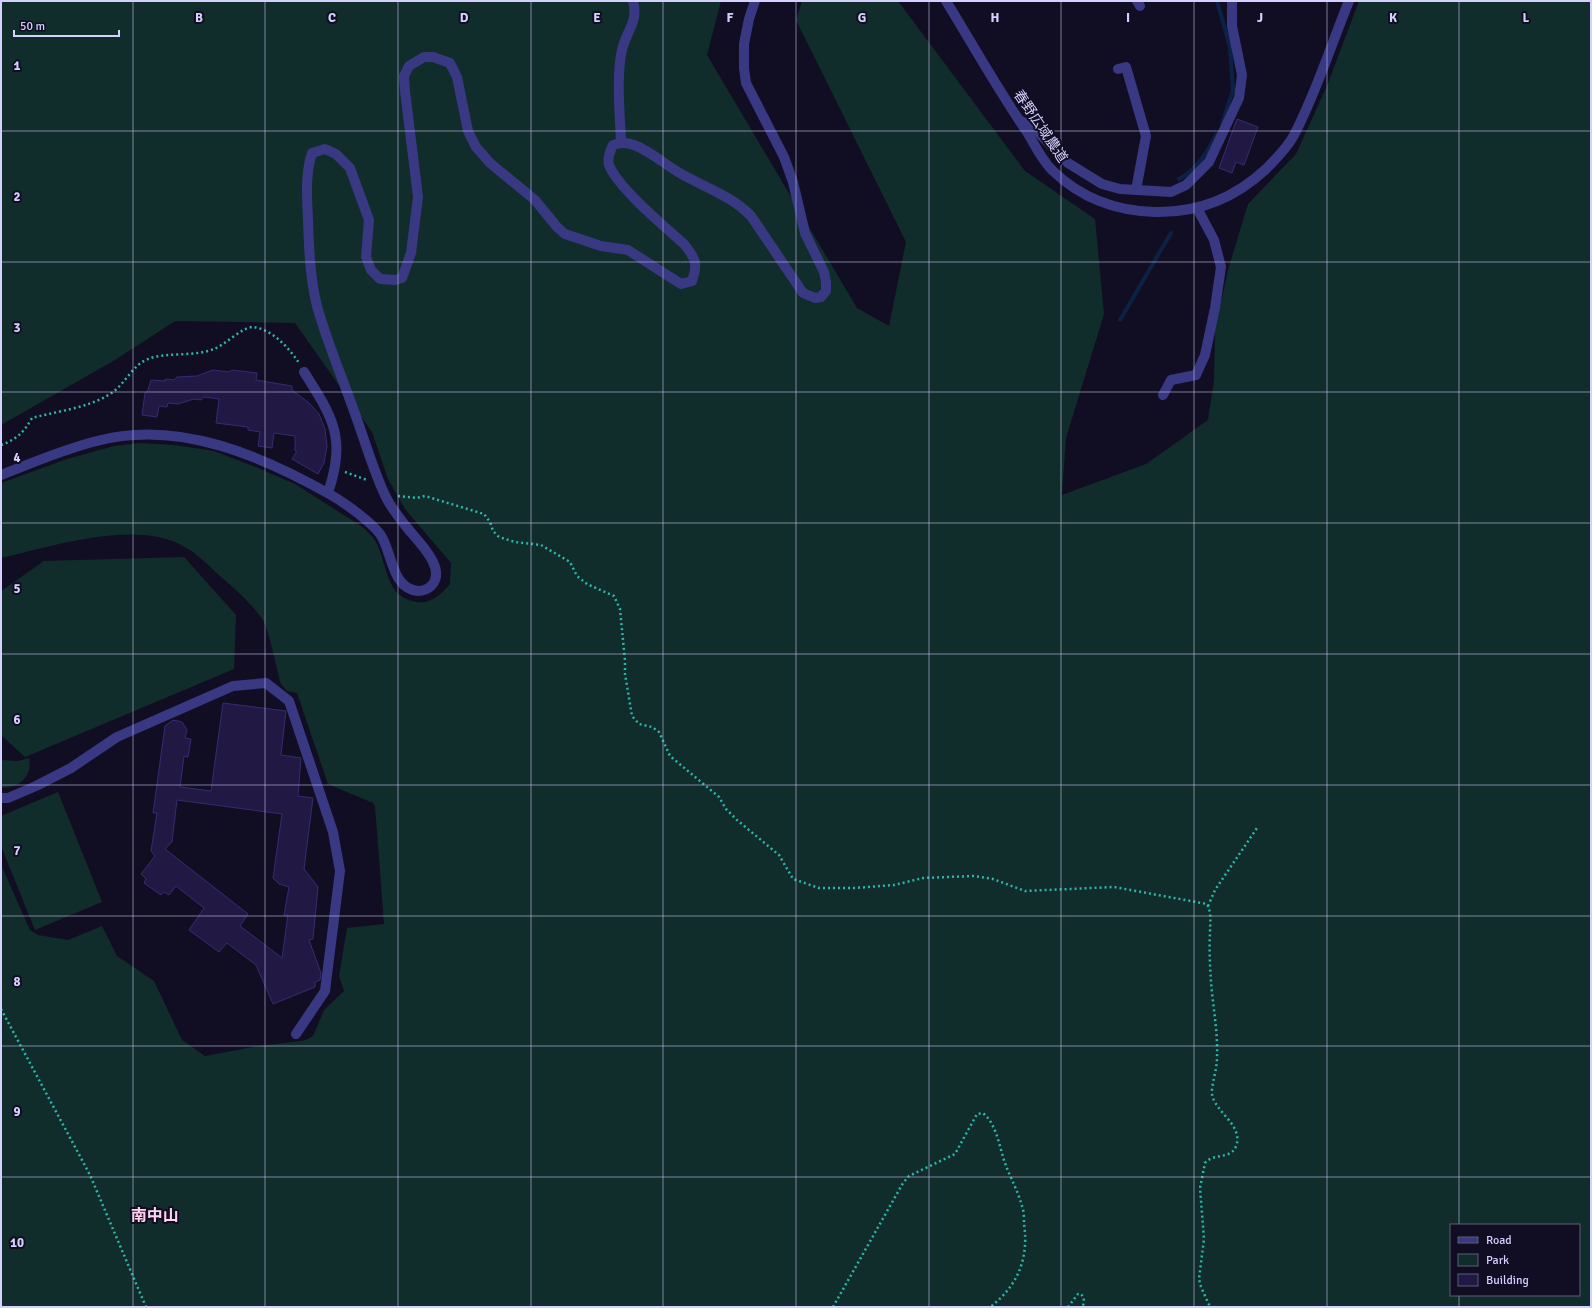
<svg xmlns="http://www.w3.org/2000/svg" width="1592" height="1308" viewBox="0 0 1592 1308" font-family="Signika,'Noto Sans JP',sans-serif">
	<rect width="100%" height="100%" fill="#110e23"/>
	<!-- green -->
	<g fill="#112d2b" fill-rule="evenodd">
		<path d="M1,1H721L707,55L857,308L889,326L906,242L796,20L802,1H898L1025,171L1095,219L1104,314L1066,438L1062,495L1146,464L1208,420L1214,380L1215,331L1228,270L1248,204L1296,154L1327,86L1359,1H1591V1307H1V865L30,930L38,935L68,940L102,926L117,956L154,981L182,1040L205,1056L258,1046L301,1041L308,1039L313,1036L324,1010L344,991L339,976L347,928L384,924L375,806L373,803L328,784L297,693L287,691L281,684C277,671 269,630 263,620C253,605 234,588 220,576C209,566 197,553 183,546C135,519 51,547 1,558V483L67,459L114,446L140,443L174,445L214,451L258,468L295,484L361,526C367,531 373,536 377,544C388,568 386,597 416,602C432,604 440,595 450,584L451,563L405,509L388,479L372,432L295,323L175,321L115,360L1,425ZM1451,1225H1579V1295H1451Z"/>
		<polygon points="184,557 236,615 234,669 25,757 1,735 1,591 44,561"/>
		<path d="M29,758C33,777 19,788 1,788V760L18,761Z"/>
		<polygon points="58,792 102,902 35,930 1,846 1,816"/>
	</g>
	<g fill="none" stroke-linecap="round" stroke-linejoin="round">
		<!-- stream -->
		<g stroke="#0b2245" stroke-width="4">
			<polyline points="1217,1 1230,47 1233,90 1222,124"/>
			<path d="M1179,179C1197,169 1207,153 1216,135"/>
			<polyline points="1120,320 1171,233"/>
		</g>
	</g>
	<!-- building -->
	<g fill="#211944" stroke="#372b70" fill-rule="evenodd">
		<polygon points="1237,119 1258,127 1244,165 1236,162 1232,173 1219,168"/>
		<polygon points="213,370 229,372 232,370 257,373 256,380 292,386 292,390 309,403 319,414 325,429 327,446 324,463 318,474 292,459 297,451 295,451 295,436 274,433 272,448 258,446 260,432 248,430 248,427 216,423 219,399 204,397 201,400 194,399 178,404 168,403 167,407 159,406 157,417 142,415 145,393 148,390 151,380 165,381 165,379 174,380 177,377 197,376"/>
		<path d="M223,703L286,711L281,755L301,758L298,796L313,798L304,869L318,887L313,939L309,940L321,973L320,980L315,982V987L273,1004L256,965L227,943L219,952L189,930L204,908L176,886L169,895L164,892L161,895L144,883L146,879L141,874L155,856L151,851L157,813H153L165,726L173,720L182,722L187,730L185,738L191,739L188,757L184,756L180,787L211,791ZM177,800L282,814L273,878L279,884L289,887L284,915H288L282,958L240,926L248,914L165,849L172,842Z"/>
	</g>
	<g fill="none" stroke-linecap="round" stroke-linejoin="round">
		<!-- path -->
		<g stroke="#2db6aa" stroke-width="2.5" stroke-dasharray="2 3" stroke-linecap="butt">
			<path d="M1,445C17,439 24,432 32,418C58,411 88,408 110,394C125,385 132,365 148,359C165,352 194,357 214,349C225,345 242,327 253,327C272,329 289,348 299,363"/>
			<polyline points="345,472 367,480"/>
			<path d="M398,496L417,498L425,496L484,514L490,522L493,531L499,537L515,542L541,545L570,562L577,576L587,584L614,596L620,609L625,661V674L632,716L639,724L652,727L659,732L670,756L719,797L726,809L737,820L779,855L793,879L819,888H855L894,885L923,878L974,876L993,879L1025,891L1114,887L1207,904C1212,914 1210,922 1210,933C1209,949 1210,966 1211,982C1213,1007 1218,1032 1217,1057C1217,1069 1213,1079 1212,1090C1210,1109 1241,1122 1237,1143C1233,1161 1214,1152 1205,1163L1200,1188L1204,1239L1199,1279L1201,1287L1210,1307"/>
			<polyline points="1208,906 1215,890 1257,828"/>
			<polyline points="1,1009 90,1175 146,1307"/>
			<path d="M833,1307L903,1183L909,1176L955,1154L977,1114L983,1113C997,1125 999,1146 1005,1163C1010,1177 1018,1191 1022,1206C1024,1211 1024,1218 1024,1224C1029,1258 1018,1286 990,1307"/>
			<polyline points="1068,1307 1078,1294 1081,1294 1084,1298 1083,1307"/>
		</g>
		<!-- minor -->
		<g stroke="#393883" stroke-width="10">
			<path d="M946,1C973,45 998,90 1027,132C1035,145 1042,161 1053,171C1081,198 1117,211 1155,212C1198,213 1235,198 1266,169C1276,159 1288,147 1294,135C1316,93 1331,45 1349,1"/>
			<polyline points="1137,1 1140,6"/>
			<polyline points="1118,69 1126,67 1146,136 1136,190"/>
			<polyline points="1019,120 1033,127 1068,163 1102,184 1120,189 1171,192 1186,185 1209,162 1239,98 1242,75 1232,26 1232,1"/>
			<path d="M621,142C620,115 616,76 622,50C626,31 639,22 633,1"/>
			<path d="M304,372C334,419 346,438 328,493"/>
			<polyline points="1163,395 1171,380 1196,375 1205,355 1215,308 1221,267 1214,240 1197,208"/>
			<path d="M1,475C32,463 64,449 97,441C178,419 262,456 331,495C345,503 370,521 380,534C392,550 391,589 418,591C423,591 427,590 431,586C449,568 415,539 405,525C397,515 389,505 384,493C372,467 364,438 354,411C342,377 327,342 317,306C310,278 309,249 308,220C307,197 305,175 312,153L325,149L336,154L350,168L369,220L366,257L371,270L380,279L395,280L402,278L411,253L418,197L405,91L404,76L409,66L424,57H433L450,63L457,77L468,131L476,147L490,163L535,200L557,227L565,234L601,246L628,250L681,284L692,281C698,264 696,259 684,244C665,227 618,188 609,165C607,158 610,151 613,145C620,142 626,142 634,145C650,151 663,163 678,172C703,187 731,195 751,216L803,293L815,298L821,297L826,291V282L824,272L805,233L793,182L784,157L746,83L744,68V44L749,19L755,1"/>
			<polyline points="1,798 8,798 36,786 71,768 117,737 233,686 266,683 289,701 333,832 340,871 325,991 296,1034"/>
		</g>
	</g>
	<!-- grid -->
	<path fill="none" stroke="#d4d0ff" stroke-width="1" stroke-opacity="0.55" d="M133,1V1307M265,1V1307M398,1V1307M531,1V1307M663,1V1307M796,1V1307M929,1V1307M1061,1V1307M1194,1V1307M1327,1V1307M1459,1V1225M1,131H1591M1,262H1591M1,392H1591M1,523H1591M1,654H1591M1,785H1591M1,916H1591M1,1046H1591M1,1177H1591M1459,1295V1307"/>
	<g text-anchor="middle" stroke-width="4" stroke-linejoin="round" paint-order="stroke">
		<!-- street labels -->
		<g font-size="14" fill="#d4d0ff" stroke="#110e23">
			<text transform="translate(1041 126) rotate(56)" y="5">春野広域農道</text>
		</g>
		<!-- quarter labels -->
		<g font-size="16" font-weight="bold" fill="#ffd2f0" stroke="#110e23">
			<text x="155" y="1221">南中山</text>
		</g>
	</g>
	<g font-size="13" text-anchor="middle" font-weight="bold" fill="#d4d0ff" stroke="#110e23" stroke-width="4" stroke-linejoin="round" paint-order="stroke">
		<text x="199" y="22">B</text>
		<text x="332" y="22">C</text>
		<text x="464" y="22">D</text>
		<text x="597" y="22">E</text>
		<text x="730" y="22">F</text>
		<text x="862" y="22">G</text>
		<text x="995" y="22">H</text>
		<text x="1128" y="22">I</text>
		<text x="1260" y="22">J</text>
		<text x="1393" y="22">K</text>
		<text x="1526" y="22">L</text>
		<text x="17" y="70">1</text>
		<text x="17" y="201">2</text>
		<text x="17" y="332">3</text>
		<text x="17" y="462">4</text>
		<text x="17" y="593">5</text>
		<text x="17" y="724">6</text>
		<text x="17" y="855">7</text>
		<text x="17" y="986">8</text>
		<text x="17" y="1116">9</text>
		<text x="17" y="1247">10</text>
	</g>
	<!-- border -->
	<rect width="1592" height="1308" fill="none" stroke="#d4d0ff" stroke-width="4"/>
	<!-- legend -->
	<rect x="1450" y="1224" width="130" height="72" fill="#110e23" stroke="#5f5c7b"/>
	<rect x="1458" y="1237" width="20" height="6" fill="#393883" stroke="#5f5c7b"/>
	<text x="1486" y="1244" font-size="12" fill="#d4d0ff">Road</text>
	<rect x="1458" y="1254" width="20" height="12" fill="#112d2b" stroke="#5f5c7b"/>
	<text x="1486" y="1264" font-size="12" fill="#d4d0ff">Park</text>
	<rect x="1458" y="1274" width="20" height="12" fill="#211944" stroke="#5f5c7b"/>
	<text x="1486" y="1284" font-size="12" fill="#d4d0ff">Building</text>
	<!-- scale -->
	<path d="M14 30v6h105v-6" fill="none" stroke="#d4d0ff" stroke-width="2"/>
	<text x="20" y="30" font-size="12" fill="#d4d0ff" stroke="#110e23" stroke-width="3" paint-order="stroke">50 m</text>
</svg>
